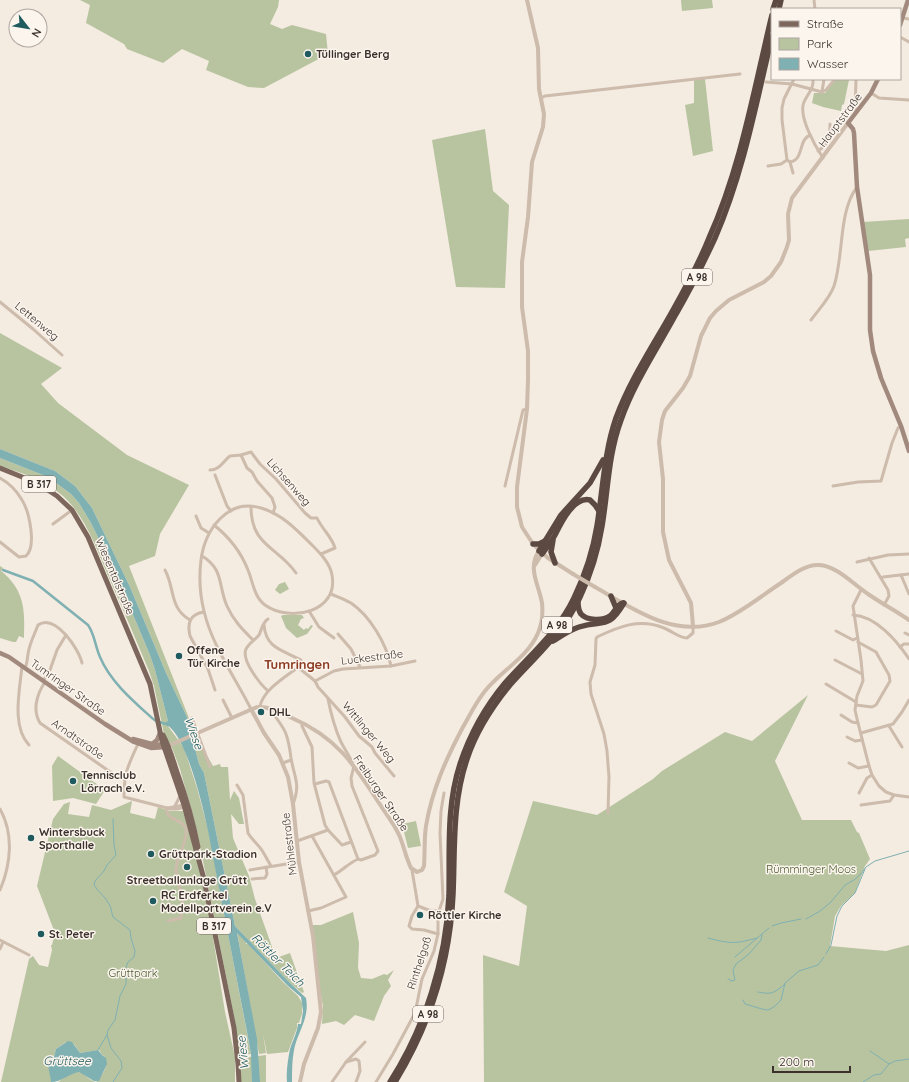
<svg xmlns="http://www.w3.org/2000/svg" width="909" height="1082" viewBox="0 0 909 1082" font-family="Quicksand,sans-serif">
	<rect width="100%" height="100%" fill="#f4ebe1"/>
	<!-- green -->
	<g fill="#b8c4a0">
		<polygon points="80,0 279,0 278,7 270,24 282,29 292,25 326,34 328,54 264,88 248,87 206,70 209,61 182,49 163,63 127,49 124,44 86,23 90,5"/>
		<polygon points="681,0 712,0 713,8 682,11"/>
		<polygon points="694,79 705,79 713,151 693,156 685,105 694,103"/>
		<polygon points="836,79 849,80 844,104 842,105 841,111 823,107 812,103 814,93 825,93"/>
		<polygon points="485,129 493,191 509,205 505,288 456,287 432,140"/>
		<polygon points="909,219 909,238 905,239 906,247 868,251 863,222"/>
		<polygon points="0,333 62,368 41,384 58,403 127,455 189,485 160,534 155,556 129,566 196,736 213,766 220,764 221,767 228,767 230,800 234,791 239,798 244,824 239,824 231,814 233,838 249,876 255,899 276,958 290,953 304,992 302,993 287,980 235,926 204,773 199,764 187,717 166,673 130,587 92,508 75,486 55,471 0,449"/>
		<path d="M0,458L48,477L71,494L79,503L91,523L115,572L150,655L155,670L168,721V726L184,748L197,788L208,829L251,1054L239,1055L234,1016L197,831L180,769L172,748L164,734L154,686L149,671C136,640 123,609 109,578C97,550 86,517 63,496C45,480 22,473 0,466Z"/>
		<path d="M0,566L3,568L1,571C25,590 25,611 24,638L19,636L16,642H13L0,638Z"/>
		<polygon points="285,582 289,589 280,594 275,590 279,584"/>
		<polygon points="283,615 302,615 304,618 301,619 298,625 304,630 306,628 308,629 311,625 313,626 307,634 297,638 286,628 281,616"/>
		<polygon points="808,695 775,761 802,820 851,820 857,832 859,833 870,859 865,866 855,893 841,906 835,916 830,946 886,951 909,945 909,1082 484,1082 483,955 519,966 527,906 504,892 533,801 597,815 653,779 662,771 725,732 752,741"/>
		<polygon points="58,756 105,790 96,804 73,798 53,801 52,766"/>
		<path d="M132,801L130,813L155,819L158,807L170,811H183L190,828L209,913L225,1012L235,1057V1082H58C63,1078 76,1069 82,1073C87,1077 90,1080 96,1082C100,1079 107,1068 106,1063C106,1061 105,1058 104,1056L102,1055L99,1050L80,1053L74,1044L66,1042L56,1049L54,1057L48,1065L51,1076V1082H1L29,959L33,956L39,965L48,967L52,950L51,945H52L55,933L37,886L53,819L64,804L70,802L68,814L89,817L92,805L111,810Z"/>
		<polygon points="416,821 421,846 408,848 402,824"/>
		<polygon points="353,912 359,943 358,968 361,978 372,979 384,974 387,975 394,970 388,980 391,986 384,996 374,1021 355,1015 344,1025 336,1021 322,1024 323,1006 319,986 311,925 321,925"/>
		<polygon points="237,932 246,942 246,944 248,944 283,982 298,996 302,1003 302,1014 299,1023 297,1023 297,1028 288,1052 267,1054 263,1034 266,1053 259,1054"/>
		<polygon points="266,1055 266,1082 241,1082 240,1058"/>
	</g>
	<!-- water -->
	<g fill="#7fb0b2">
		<path d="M0,449L55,471L75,486L92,508L130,587L166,673L187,717L199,764L204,773L235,926L287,980L306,998C310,1018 297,1033 294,1050C292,1060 292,1072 292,1082H287C286,1072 288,1059 290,1049C293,1040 297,1033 298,1024H301L303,1011L301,997L288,986L237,933L257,1039L260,1082H252L251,1054L247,1032L212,852C208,826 189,738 167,725L166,722L168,721L155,670L150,655L115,572L91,523L79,503L71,494L48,477L0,458Z"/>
		<path d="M68,1041L72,1042L80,1053L98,1050L102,1055L106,1058L107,1064L99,1081H94L79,1072C68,1074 62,1082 51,1082C51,1075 47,1069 49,1062L54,1057L56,1049Z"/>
	</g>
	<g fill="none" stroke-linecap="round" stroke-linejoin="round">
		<!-- stream -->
		<g stroke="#7fb0b2" stroke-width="1">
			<polyline points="806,919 820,911 831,902 845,885 854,880 861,874 866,867 875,861 909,851"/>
			<polyline points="772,926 781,923 801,919"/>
			<path d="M708,938C731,944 735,944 757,938"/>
			<polyline points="826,954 831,945 837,916 842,906 855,893 865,869"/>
			<polyline points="735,957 769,928"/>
			<polyline points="728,979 732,981 735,980 733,970 736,964 749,954 761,940 762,935"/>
			<path d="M758,992C772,995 774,993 785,984"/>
			<polyline points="743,1000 745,1004 762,1009 768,1010 774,1007 781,1000 785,983 799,971 818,965 824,957"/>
			<polyline points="98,1050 107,1035"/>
			<polyline points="870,1051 889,1064 895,1061 909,1059"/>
			<path d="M113,1082L122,1068L121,1061L111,1048L107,1035L108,1030L115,1020L120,996L126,984V967L128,962L134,957L135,951L131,938L130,930L113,917C111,912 112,908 109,904C105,896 98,892 94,885L95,881L104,871L107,865L116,855L114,845L113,819"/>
			<polyline points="863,1082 874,1075 881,1074 889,1064"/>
		</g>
		<!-- canal -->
		<path stroke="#7fb0b2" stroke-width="2.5" d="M3,570L33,581L88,625C95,635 95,646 100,657C110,681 132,700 152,718L156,721L169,725"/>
		<!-- minor -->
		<g stroke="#cdbbac" stroke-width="3">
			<polyline points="814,0 815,9"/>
			<polyline points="903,18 909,19"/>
			<polyline points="900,37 909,42"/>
			<path d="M794,79L784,99L782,108V120L787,160L790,162C804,160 798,140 810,135"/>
			<path d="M813,79C814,89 808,93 804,102C798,116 815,146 823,158"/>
			<polyline points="856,79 855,111 856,113"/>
			<polyline points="766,82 792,84 822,92 826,90 835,79"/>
			<polyline points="822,92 824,79"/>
			<polyline points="871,93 879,98 909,100"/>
			<polyline points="541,98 545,96 740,74"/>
			<path d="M818,151C829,144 830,135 830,124"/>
			<polyline points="790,162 793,173"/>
			<polyline points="768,166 781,164 787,160"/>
			<polyline points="0,302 33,329 62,355"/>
			<path d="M811,320C819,309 830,298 834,286C844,256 838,212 857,187"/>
			<polyline points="241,455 247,468 252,472 257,481 272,498 275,507 273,513"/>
			<path d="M210,470C220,470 223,461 230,456L241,455L251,452L260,464L276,479L305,513L311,518H317C322,529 332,537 335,548L321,554"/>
			<polyline points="215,475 227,506 231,511"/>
			<path d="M0,478C9,483 17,491 22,500C29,511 37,546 26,556L19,557L0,542"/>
			<polyline points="505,486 523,410 527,409"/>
			<polyline points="833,486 858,482 881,481 892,443 898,428 901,426"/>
			<path d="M251,507C251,546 278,547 296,573"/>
			<polyline points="196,516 201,528 209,533"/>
			<polyline points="53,524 72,510"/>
			<path d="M214,525C229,537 241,552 248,570C253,582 254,597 265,605C290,623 339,612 332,575C330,563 320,553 312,545C297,530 282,514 261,508C227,498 205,530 201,560C199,576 200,595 204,611C212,646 235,677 251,709"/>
			<path d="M202,556C224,569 218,586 227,606C233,620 243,630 253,640"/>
			<polyline points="869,558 888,590 889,596 884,605"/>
			<polyline points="857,562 888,555 909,554"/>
			<path d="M165,570C175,588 169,608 190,620"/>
			<polyline points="901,575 909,594"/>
			<polyline points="881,578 883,577 909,574"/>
			<polyline points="861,590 853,606 861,660 863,681 857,696 855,710 858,723 869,766 872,775 879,786 886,792 894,795 909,797"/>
			<path d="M331,594C338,597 344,599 351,603C370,616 386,643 391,666"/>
			<polyline points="309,611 319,627 334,638"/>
			<path d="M204,612C190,614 187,623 190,636L208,669L215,690"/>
			<path d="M853,615C876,616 897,641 909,659"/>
			<path d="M268,619C262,623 262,629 259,635C255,640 249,643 246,649C241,660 260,684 268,691"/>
			<path d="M264,625C266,649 283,650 301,660L299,668"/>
			<polyline points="836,631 853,640 857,638"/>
			<polyline points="905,633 909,635"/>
			<polyline points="338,634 351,649 360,667"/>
			<polyline points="900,647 904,644 909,644"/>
			<polyline points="835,660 862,674"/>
			<path d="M22,666C20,689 11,726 29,745"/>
			<path d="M25,668C28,662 27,656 29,649C31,641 35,633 38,625C55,613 79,649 82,663"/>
			<polyline points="43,681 50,670 57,650 66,635"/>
			<polyline points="315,681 318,687 345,717 359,736 372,747 375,753 394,776"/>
			<polyline points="315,681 334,671 343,669 391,666 415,661"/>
			<path d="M45,682C37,694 32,710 40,723L116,776L124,779"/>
			<polyline points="826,684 856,702"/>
			<path d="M328,699C331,714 335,729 341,742C345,750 349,755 352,762"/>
			<polyline points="223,700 232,718"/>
			<polyline points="856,705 872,707 876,705 890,681 889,675 876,652 858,642"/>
			<path d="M260,707C262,691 285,677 297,668H299L315,681"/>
			<path d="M275,711V716C279,722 284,728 286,734C289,742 290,750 291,758C294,777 301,784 293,804"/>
			<polyline points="841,715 852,722 858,723"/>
			<polyline points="192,718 210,767"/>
			<polyline points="302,723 302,726 312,747 314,783 325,825 328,830 342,845 351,842"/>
			<polyline points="889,726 902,747"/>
			<polyline points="861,733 893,724 902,712 909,700"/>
			<polyline points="847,737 855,741 862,740"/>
			<path d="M138,744C128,766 124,772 124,797L171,809H177L185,807"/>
			<polyline points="283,763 291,760"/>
			<polyline points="849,763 858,768 869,766"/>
			<polyline points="315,784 326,781 329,782 358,859"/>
			<path d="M237,785L243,795L248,833C252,840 259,845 263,852C266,857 268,861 271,866"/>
			<polyline points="859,793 867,778 872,775"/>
			<polyline points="861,805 890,801 894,795"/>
			<polyline points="175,806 180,796"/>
			<path d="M167,808C165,821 183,818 186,829C188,840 177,857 176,869C176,879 181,889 182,900C183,906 181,912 181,918L168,921"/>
			<polyline points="168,808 184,805"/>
			<path d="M0,809C14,834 11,864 0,890"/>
			<path d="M608,813L609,777L607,751L604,734L591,694L590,682L595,665L596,639L597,637C620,626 640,618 664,628C672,631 679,638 687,638L693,633V626"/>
			<polyline points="297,841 328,830"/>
			<polyline points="250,870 299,862"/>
			<polyline points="412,870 418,906 412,916 409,926 412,929 424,930 438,934"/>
			<path d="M334,875C343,870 349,863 358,859L361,860L375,855L378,851L352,786L351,778L354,766"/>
			<polyline points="252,879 265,878 267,874 266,867"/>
			<polyline points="418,906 431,911 438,911"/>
			<polyline points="308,911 321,908 346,897 312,836"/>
			<polyline points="0,940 29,955"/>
			<polyline points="0,949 3,942"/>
			<polyline points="346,1062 356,1059 359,1061 360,1071 356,1082"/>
			<polyline points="332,1082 346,1062 365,1042"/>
			<polyline points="376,1082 393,1054 415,1013 422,979 434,951 438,934 438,914 443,899 440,833 441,811 444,793"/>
		</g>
		<!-- tertiary -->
		<g stroke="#cdbbac" stroke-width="4">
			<polyline points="527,0 538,48 539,89 544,114 543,127 532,162 528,217 522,262 522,307 528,351 528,380 527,409 517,487 517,507 522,527 533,544 548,558 573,574"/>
			<polyline points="535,565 542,554"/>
			<path d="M595,587C632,608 674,639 719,622C741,613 761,596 781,583C791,576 805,564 819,565C837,566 853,584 868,594C881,603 896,611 909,620"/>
			<polyline points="693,626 691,603 669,560 663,532 663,479 659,442 662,420 665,411 683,388 690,376 701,336 710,318 716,311 729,300 764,282 771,276 781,262 787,247 789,240 788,214 792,198 848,123"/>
			<polyline points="251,709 264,733 279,755 288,777 293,804 299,862 313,936 321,1012 318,1028 304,1064 300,1082"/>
			<path d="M168,746L257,707C269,706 281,713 292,718C336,737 354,764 379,803C386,814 395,825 400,837C404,847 406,858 411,868L417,872L422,870L424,866C425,852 424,839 426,826C432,790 446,759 463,727C470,715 476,702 485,691C501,671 528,657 538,633C542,624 543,613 542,603C539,585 527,568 539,551"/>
		</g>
		<!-- secondary -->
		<g stroke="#a18a7d" stroke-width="4.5">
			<polyline points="900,25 908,0"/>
			<polyline points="878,79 871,93 848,123 853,129 854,133 857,187 870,275 870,330 873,351 881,378 901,426 909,451"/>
			<polyline points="0,653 9,657 105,724 134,742 151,748 166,747"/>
			<polyline points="133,739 152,744 165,745"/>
			<polyline points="152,744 157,740 160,733"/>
		</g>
		<!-- primary -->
		<g stroke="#7d675c" stroke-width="5">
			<polyline points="0,468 37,483 57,496 72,510 88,537 150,684 162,741 184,805 205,883"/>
			<path d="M163,735C169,746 173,760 177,772C186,797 193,821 198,847"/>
			<polyline points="204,880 234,1028 238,1064 239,1082"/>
		</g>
		<!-- motorway -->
		<g stroke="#5c4a42" stroke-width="5.5">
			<polyline points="773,9 776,0"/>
			<polyline points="779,9 781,0"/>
			<polyline points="553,540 551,552 555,563"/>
			<polyline points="533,544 539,544 545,541"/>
			<polyline points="539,551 561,515 590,483 603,460"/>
			<path d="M542,554C547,547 551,542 555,535C561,523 574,496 590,500L595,505L599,511"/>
			<polyline points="611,596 616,608"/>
			<path d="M578,602C578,606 578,610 581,614C587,621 603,621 610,616C616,611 616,605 623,603"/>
			<path d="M553,641C561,636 570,630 579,627C604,619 607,631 624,603"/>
			<path d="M390,1082C425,1027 446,961 449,896C450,851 446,807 460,764C470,734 485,707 505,683C530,655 558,632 574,598C585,575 593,551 597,526C603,489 604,453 616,418C630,380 653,346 673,310C686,287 699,263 709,238C741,167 754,89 772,15"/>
			<path d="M395,1082C430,1025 450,961 453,894C455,848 452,803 467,759C476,732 492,707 510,685C535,657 564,632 580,597C591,574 598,551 602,526C608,491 608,455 621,420C634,383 657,349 676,314C690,290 703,264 715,238C743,174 756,104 772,36"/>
		</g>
		<!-- tertiary-bridge -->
		<polyline stroke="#cdbbac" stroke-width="4" points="573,574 595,587"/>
	</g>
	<!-- markers -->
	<g fill="#1f5a5e" stroke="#fbf5ee" stroke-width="1.5">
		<circle cx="308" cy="54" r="4"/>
		<circle cx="179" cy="656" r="4"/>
		<circle cx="261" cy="712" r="4"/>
		<circle cx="73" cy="781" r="4"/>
		<circle cx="31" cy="838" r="4"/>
		<circle cx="151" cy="854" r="4"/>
		<circle cx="187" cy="867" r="4"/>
		<circle cx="153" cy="901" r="4"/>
		<circle cx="420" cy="915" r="4"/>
		<circle cx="41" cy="934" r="4"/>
	</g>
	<g text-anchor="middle" stroke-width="3" stroke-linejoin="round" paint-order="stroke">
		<!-- shield labels -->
		<g fill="#fbf5ee" stroke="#756b66" stroke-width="1">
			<rect x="682" y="269" width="30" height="16" rx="3"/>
			<rect x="22" y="476" width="34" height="16" rx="3"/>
			<rect x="542" y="617" width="30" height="16" rx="3"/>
			<rect x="197" y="918" width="34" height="16" rx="3"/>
			<rect x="413" y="1006" width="30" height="16" rx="3"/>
		</g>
		<g font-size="10" font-weight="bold" fill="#3b302b">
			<text x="697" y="281">A 98</text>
			<text x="39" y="488">B 317</text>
			<text x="557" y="629">A 98</text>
			<text x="214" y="930">B 317</text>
			<text x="428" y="1018">A 98</text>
		</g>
		<!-- poi labels -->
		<g font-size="11" font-weight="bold" fill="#3b302b" stroke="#fbf5ee" text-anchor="start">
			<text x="316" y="58">Tüllinger Berg</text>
			<text x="187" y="654">Offene<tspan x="187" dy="13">Tür Kirche</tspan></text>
			<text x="269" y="716">DHL</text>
			<text x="81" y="779">Tennisclub<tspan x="81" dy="13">Lörrach e.V.</tspan></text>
			<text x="39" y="836">Wintersbuck<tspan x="39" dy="13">Sporthalle</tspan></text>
			<text x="159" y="858">Grüttpark-Stadion</text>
			<text x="187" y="884" text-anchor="middle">Streetballanlage Grütt</text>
			<text x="161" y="899">RC Erdferkel<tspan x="161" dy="13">Modellportverein e.V</tspan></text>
			<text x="428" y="919">Röttler Kirche</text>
			<text x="49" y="938">St. Peter</text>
		</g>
		<!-- street labels -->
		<g font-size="11" fill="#3b302b" stroke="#fbf5ee">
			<text transform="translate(840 120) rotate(-53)" y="4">Hauptstraße</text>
			<text transform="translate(37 321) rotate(40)" y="4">Lettenweg</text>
			<text transform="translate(289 482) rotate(48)" y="4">Lichsenweg</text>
			<text transform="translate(115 576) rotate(67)" y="4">Wiesentalstraße</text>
			<text transform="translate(372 657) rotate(-7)" y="4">Luckestraße</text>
			<text transform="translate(68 687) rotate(35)" y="4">Tumringer Straße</text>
			<text transform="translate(369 732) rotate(50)" y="4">Wittlinger Weg</text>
			<text transform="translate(78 739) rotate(35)" y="4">Arndtstraße</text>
			<text transform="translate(381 793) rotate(56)" y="4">Freiburger Straße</text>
			<text transform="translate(289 844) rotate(-97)" y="4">Mühlestraße</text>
			<text transform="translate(419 963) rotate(-72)" y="4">Rinthelgaß</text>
		</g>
		<!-- park labels -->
		<g font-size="11" fill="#4a5a2e" stroke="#fbf5ee">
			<text x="811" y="873">Rümminger Moos</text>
			<text x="133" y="977">Grüttpark</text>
		</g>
		<!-- water labels -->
		<g font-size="12" font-style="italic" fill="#1f5a5e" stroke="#fbf5ee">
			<text transform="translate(194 733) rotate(71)" y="4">Wiese</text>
			<text transform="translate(278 960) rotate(45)" y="4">Röttler Teich</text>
			<text transform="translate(243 1053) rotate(-96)" y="4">Wiese</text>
			<text x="67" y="1065">Grüttsee</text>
		</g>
		<!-- quarter labels -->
		<g font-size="13" font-weight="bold" fill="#8c3b22" stroke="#fbf5ee">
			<text x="297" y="669">Tumringen</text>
		</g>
	</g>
	<!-- legend -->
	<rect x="771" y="8" width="130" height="72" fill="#fbf5ee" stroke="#aea6a0"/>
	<rect x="779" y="21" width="20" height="6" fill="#7d675c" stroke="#aea6a0"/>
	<text x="807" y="28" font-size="12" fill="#3b302b">Straße</text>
	<rect x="779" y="38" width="20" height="12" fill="#b8c4a0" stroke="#aea6a0"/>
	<text x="807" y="48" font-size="12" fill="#3b302b">Park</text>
	<rect x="779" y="58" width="20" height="12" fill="#7fb0b2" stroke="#aea6a0"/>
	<text x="807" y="68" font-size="12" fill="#3b302b">Wasser</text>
	<!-- north arrow -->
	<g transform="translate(28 28) rotate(121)"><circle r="19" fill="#fbf5ee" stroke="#aea6a0"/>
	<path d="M0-3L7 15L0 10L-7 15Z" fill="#1f5a5e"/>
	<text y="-6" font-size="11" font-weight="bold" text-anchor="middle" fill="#3b302b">N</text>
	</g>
	<!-- scale -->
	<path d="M773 1066v6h77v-6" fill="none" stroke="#3b302b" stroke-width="2"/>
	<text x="779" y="1066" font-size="12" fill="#3b302b" stroke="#fbf5ee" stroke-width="3" paint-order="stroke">200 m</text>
</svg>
